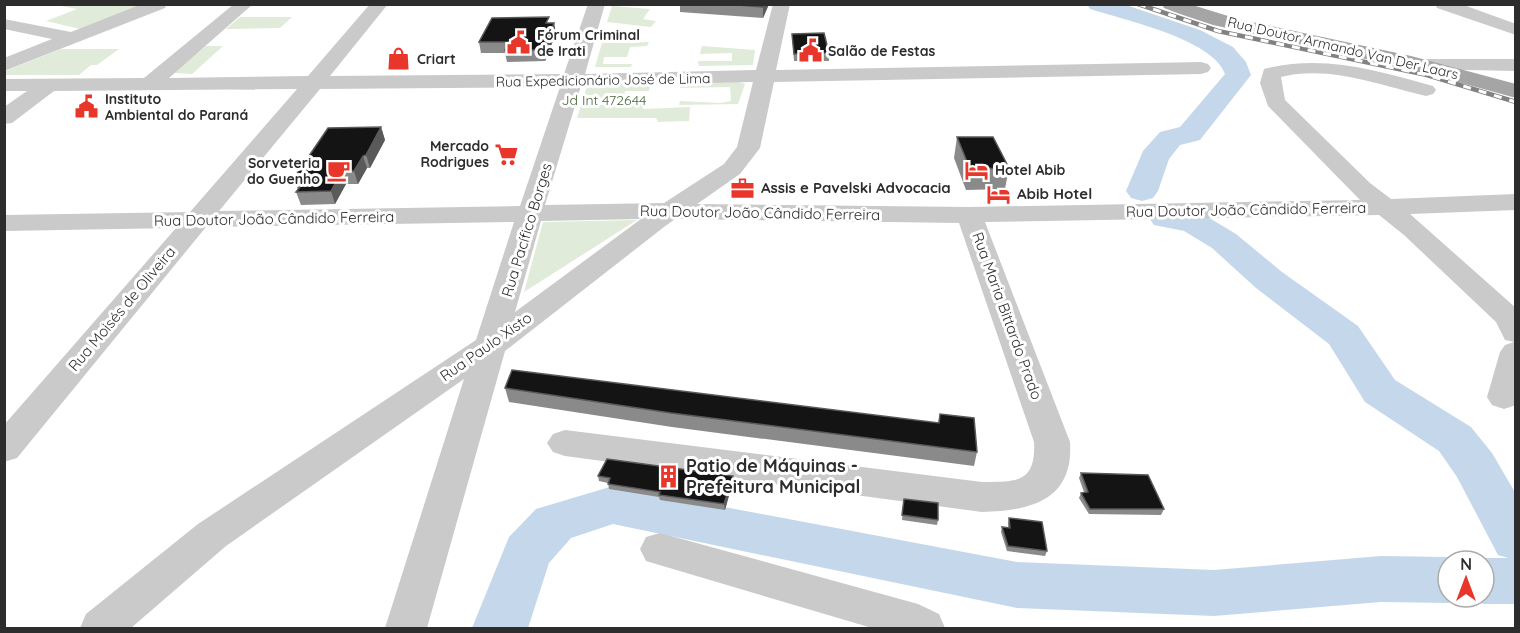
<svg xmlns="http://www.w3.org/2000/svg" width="1520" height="633" viewBox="0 0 1520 633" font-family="Quicksand,sans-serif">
	<rect width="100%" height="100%" fill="#fff"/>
	<!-- green -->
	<g fill="#e1ebda">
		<polygon points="56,5 143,5 80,29 46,21 77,9"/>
		<polygon points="612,6 650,9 643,19 656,21 651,27 607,22"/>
		<polygon points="240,17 292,17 280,28 226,29"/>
		<polygon points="649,42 647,46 630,47 627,57 604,57 603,64 632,64 631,67 595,67 602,43"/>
		<polygon points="206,46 223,46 192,74 173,73"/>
		<polygon points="702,46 755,50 753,65 699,66 698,61 732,61 732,53 700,54"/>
		<polygon points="61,49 119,49 97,65 91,65 79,75 5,75 5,71"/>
		<polygon points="651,82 649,91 625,91 623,103 646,103 643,109 690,107 689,121 658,122 656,118 577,118 588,83"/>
		<polygon points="738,82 745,84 738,104 679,105 680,101 720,103 731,101 730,87 680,88 681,83"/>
		<polygon points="637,220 524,292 543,222"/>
	</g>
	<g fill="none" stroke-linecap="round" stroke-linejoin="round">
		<!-- river -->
		<g fill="#c5d8eb" fill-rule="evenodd">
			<path d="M1087,4H1123L1200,30L1233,47L1246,62L1251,75L1200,140L1180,145L1169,159L1158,191L1153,198L1142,201L1131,198L1126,191L1143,151L1160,132L1180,127L1225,74C1213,39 1124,20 1090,9Z"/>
			<polygon points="1166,208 1206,216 1236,234 1282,272 1358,326 1395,380 1471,427 1492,453 1516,494 1516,604 1484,604 1465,597 1484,597 1484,561 1476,561 1484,558 1508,558 1498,555 1457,477 1439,451 1365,402 1329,344 1256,288 1212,248 1184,231 1154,225 1149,218 1154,211"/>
			<polygon points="613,486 1017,562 1214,570 1381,556 1448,557 1459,561 1448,561 1448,597 1464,597 1448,603 1381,602 1214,616 1017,608 613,524 571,538 549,563 528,628 472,628 509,537 536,509"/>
		</g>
		<!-- minor -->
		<g fill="#cacaca" fill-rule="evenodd">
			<polygon points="142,4 167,4 165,8 4,71 4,58 52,39 4,29 4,19 71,32"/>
			<path d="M234,4H253L169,78L308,76L370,4H388L330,76L564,74L588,4H605L585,74L756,70L773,4H790L776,70L1201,62L1208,64L1211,68L1208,72L1201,74L774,82L760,148L740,174L697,204L969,207L1360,200L1268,106L1260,83L1264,69C1324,54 1375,70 1433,86L1436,90L1433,94L1426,96C1379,85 1329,65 1281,77L1285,100L1370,183L1391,199L1516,194V210L1410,214L1516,308V405L1504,409L1492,405L1487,397L1500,352L1505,345L1514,342L1505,340L1496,322L1404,235L1379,215L985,222L1070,442C1074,500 1031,511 982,512L565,456L553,452L547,443L553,434L565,430L982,482C1017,482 1036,483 1034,442L959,223L675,219L664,227L505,351L427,628H385L464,379L226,546L131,628H80L86,614L198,524L476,340L514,222L206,227L17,458L4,462V425L176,228L4,231V215L190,212L297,89L54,91L12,123L4,124V107L27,91H4V79L144,78ZM753,82L737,147L724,164L664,203L545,205L581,86ZM560,87L520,206L219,211L320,89ZM641,219L515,312L541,221Z"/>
			<polygon points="1435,4 1461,4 1516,24 1516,35 1437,8"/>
			<polygon points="1423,59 1516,59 1516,71 1416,69 1413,65 1416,61"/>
			<polygon points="660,533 918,604 939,614 945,628 872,628 646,561 640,549 646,537"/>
		</g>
		<!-- major -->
		<polygon fill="#a5a5a5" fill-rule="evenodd" points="1162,4 1189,4 1238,19 1411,56 1516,84 1516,98 1411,69 1213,25 1180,14 1164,8"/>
		<defs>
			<polyline id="rail" points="1138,4 1218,31 1427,75 1516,102"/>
		</defs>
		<!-- rail casing -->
		<use href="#rail" stroke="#828282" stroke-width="4.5"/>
		<!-- rail -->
		<use href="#rail" stroke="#fff" stroke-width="3" stroke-dasharray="8" stroke-linecap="butt"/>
	</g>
	<!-- wall -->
	<g fill="#8a8a8a">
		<polygon points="680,4 769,4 763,18 680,12"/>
		<polygon points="549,23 554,23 556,33 545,61 507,62 505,53 481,53 479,42"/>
		<polygon points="792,34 829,53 829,61 794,61"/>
		<polygon points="381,127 385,140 370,168 367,168 358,184 346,184 335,204 301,205 296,192 298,190 294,178"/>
		<polygon points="957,137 1009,168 1005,189 966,190 954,158"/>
		<polygon points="505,388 938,423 940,414 977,452 974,466 672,427 509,402"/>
		<polygon points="1081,473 1164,509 1161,515 1089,514 1079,498 1081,493 1084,492 1079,478"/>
		<polygon points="598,476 733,481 725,510 660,500 659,497 609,489 608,483 599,481"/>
		<polygon points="904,499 938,520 937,525 902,520"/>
		<polygon points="1009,518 1047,551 1045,556 1007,551 1001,532 1002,527 1008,528 1008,523"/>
	</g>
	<!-- shaded-wall -->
	<g fill="#5a5a5a">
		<polygon points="765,4 769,4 763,18 763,7"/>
		<polygon points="554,23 556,33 545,61 544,50"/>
		<polygon points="381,127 385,140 370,168 366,155"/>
		<polygon points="363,156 367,168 358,184 354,171"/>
		<polygon points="342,171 346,184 335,204 331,191"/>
		<polygon points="733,476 733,481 725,510 724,504"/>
	</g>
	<!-- building -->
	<g fill="#141414" stroke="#5a5a5a" stroke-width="1.5">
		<polygon points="724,4 765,4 763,7"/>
		<polygon points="549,17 546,23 554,23 544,50 505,50 509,42 479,42 492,18"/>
		<polygon points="824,33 829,53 794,54 792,34"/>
		<polygon points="381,127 366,155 363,156 354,171 342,171 331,191 296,192 307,178 294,178 328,128"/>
		<polygon points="957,137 993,137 1009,168 970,169"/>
		<polygon points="512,370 939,423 940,414 974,418 977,452 671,413 505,388"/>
		<polygon points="607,459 733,476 724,504 659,495 660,492 608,484 610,478 598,476"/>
		<polygon points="1081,473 1148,475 1164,509 1090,509 1081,493 1088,492"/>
		<polygon points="904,499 938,503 938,520 902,515"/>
		<polygon points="1009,518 1042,522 1047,551 1008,546 1002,527 1010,528"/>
	</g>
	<!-- icons -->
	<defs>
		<symbol id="civic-bare" viewBox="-9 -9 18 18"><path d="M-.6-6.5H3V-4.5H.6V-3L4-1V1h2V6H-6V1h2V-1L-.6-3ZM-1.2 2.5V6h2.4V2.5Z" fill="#e8362b" stroke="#fff" stroke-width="2.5" paint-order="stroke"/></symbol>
		<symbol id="shop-bare" viewBox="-9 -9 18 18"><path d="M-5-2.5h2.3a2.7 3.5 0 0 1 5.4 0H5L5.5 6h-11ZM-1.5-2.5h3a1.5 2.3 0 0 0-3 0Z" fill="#e8362b" stroke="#fff" stroke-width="2.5" paint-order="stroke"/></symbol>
		<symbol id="supermarket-bare" viewBox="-9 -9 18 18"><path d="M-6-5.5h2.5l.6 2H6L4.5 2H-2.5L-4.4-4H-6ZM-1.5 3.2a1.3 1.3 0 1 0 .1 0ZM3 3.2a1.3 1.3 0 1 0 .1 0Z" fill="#e8362b" stroke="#fff" stroke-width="2.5" paint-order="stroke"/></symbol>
		<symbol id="hotel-bare" viewBox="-9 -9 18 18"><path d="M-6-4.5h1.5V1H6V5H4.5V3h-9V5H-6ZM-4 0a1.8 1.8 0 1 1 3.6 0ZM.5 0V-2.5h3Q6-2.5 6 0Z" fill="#e8362b" stroke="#fff" stroke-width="2.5" paint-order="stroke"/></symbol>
		<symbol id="cafe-bare" viewBox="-9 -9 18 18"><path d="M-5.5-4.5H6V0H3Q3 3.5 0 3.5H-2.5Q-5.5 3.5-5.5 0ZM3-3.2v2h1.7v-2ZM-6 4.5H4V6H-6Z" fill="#e8362b" stroke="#fff" stroke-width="2.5" paint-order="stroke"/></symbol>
		<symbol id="office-bare" viewBox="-9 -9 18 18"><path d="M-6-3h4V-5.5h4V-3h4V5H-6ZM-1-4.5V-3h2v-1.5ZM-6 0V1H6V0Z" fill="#e8362b" stroke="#fff" stroke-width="2.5" paint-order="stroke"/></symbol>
		<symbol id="building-bare" viewBox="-9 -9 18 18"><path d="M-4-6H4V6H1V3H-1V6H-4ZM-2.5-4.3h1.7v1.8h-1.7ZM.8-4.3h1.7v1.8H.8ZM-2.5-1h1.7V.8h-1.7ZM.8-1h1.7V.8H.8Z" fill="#e8362b" stroke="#fff" stroke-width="2.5" paint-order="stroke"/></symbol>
	</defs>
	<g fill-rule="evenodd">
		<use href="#civic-bare" x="502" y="26" width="33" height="33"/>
		<use href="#civic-bare" x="794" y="34" width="33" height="33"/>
		<use href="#shop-bare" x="382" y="42" width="33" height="33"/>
		<use href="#civic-bare" x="70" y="90" width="33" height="33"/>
		<use href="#supermarket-bare" x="490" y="138" width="33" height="33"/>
		<use href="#hotel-bare" x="960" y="154" width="33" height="33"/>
		<use href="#cafe-bare" x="322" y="154" width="33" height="33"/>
		<use href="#office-bare" x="726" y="172" width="33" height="33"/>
		<use href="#hotel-bare" x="982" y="178" width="33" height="33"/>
		<use href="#building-bare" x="652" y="460" width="33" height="33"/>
	</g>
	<g text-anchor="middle" stroke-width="6" stroke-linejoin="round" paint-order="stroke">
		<!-- far-poi labels -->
		<g font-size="14" font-weight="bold" fill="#2d2d2d" stroke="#fff" text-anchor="start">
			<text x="537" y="40">Fórum Criminal<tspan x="537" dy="16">de Irati</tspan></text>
			<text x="828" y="56">Salão de Festas</text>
			<text x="417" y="64">Criart</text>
			<text x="105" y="104">Instituto<tspan x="105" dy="16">Ambiental do Paraná</tspan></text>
			<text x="489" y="151" text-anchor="end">Mercado<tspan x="489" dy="16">Rodrigues</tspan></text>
			<text x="320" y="168" text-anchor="end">Sorveteria<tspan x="320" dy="16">do Guenho</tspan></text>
			<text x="995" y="175">Hotel Abib</text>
		</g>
		<!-- far-street labels -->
		<g font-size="14" fill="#2d2d2d" stroke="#fff">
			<text transform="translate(1343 48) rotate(13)" y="5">Rua Doutor Armando Van Der Laars</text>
			<text transform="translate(603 80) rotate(-1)" y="5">Rua Expedicionário José de Lima</text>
		</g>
		<!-- far-park labels -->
		<g font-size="14" fill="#4a693a" stroke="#fff">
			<text x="604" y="105">Jd Int 472644</text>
		</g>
		<!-- poi labels -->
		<g font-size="15" font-weight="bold" fill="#2d2d2d" stroke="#fff" text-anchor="start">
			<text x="761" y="193">Assis e Pavelski Advocacia</text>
			<text x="1017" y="199">Abib Hotel</text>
		</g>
		<!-- street labels -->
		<g font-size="15" fill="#2d2d2d" stroke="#fff">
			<text transform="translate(1246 210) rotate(-1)" y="5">Rua Doutor João Cândido Ferreira</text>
			<text transform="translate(760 213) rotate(1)" y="5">Rua Doutor João Cândido Ferreira</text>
			<text transform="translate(274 219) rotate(-1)" y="5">Rua Doutor João Cândido Ferreira</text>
			<text transform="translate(527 230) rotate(-73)" y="5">Rua Pacífico Borges</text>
			<text transform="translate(122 309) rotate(-50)" y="5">Rua Moisés de Oliveira</text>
			<text transform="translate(1007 316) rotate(70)" y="5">Rua Maria Bittardo Prado</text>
			<text transform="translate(486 347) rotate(-35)" y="5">Rua Paulo Xisto</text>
		</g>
		<!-- near-poi labels -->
		<g font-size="18" font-weight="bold" fill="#2d2d2d" stroke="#fff" text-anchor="start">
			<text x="686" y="472">Patio de Máquinas -<tspan x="686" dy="21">Prefeitura Municipal</tspan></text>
		</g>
	</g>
	<!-- border -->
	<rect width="1520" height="633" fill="none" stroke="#2d2d2d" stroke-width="12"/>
	<!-- north arrow -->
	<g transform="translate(1466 579)"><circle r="28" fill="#ffffff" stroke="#ababab" stroke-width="1.5"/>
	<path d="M0-4.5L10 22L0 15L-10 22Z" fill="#e8362b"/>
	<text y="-9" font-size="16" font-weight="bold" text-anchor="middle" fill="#2d2d2d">N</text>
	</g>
</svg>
